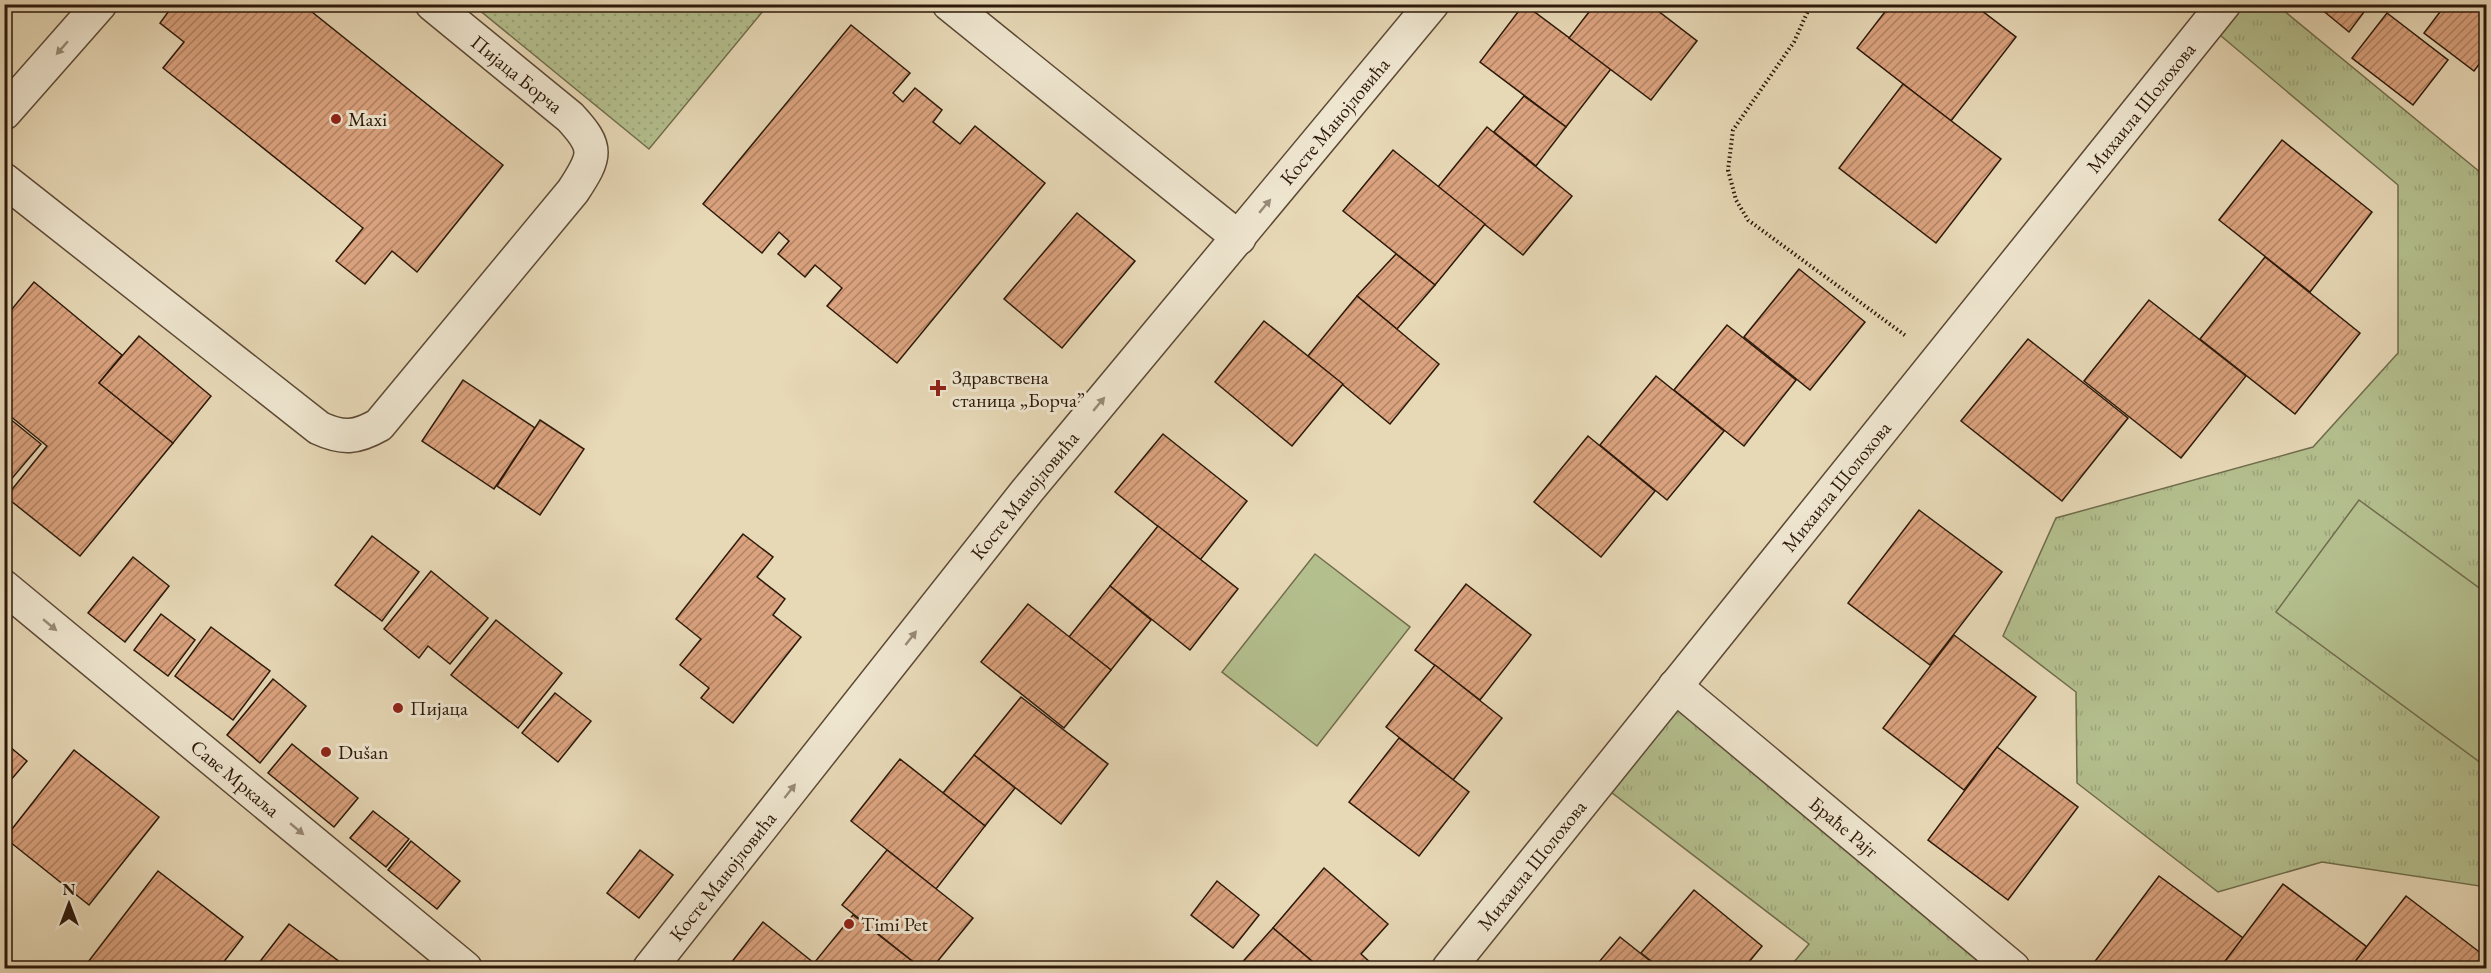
<svg xmlns="http://www.w3.org/2000/svg" width="2491" height="973" viewBox="0 0 2491 973" font-family="'EB Garamond',serif">
	<defs>
		<pattern id="grass-dots" width="8" height="8" patternUnits="userSpaceOnUse" patternTransform="scale(1.5)"><rect width="8" height="8" fill="#b4bf8e"/><path d="M2 2h.1M6 6h.1" fill="none" stroke="#9ba479" stroke-width="1.8" stroke-linecap="round"/></pattern>
		<pattern id="park-tufts" width="24" height="20" patternUnits="userSpaceOnUse" patternTransform="scale(1.5)"><rect width="24" height="20" fill="#b4bf8e"/><path d="M3 7l-1-3M5 7V3M7 7l1-3M15 17l-1-3M17 17v-4M19 17l1-3" fill="none" stroke="#9ba479"/></pattern>
		<pattern id="building-hatch" width="6" height="6" patternUnits="userSpaceOnUse" patternTransform="scale(1.5)"><rect width="6" height="6" fill="#daa27e"/><path d="M-1 1l2-2M0 6l6-6M5 7l2-2" fill="none" stroke="#b18365"/></pattern>
	</defs>
	<rect width="100%" height="100%" fill="#e7d8b6"/>
	<filter id="stains"><feTurbulence type="fractalNoise" baseFrequency=".00333" numOctaves="4"/><feColorMatrix values="0 0 0 0 .2 0 0 0 0 .09 0 0 0 0 .02 0 0 0 .5 -.17"/></filter>
	<radialGradient id="worn" r=".72"><stop offset=".6" stop-color="#630" stop-opacity="0"/><stop offset="1" stop-color="#630" stop-opacity=".3"/></radialGradient>
	<!-- grass -->
	<polygon fill="url(#grass-dots)" stroke="#706c4c" stroke-width="1.5" points="473,5 768,4 768,5 649,149"/>
	<!-- park -->
	<g fill="url(#park-tufts)" stroke="#706c4c" stroke-width="1.5">
		<polygon points="2224,5 2277,5 2486,177 2486,887 2322,862 2218,892 2077,783 2076,692 2003,636 2056,518 2313,447 2398,353 2398,185 2208,25"/>
		<polygon points="1675,686 1988,968 1789,968 1809,944 1598,782"/>
	</g>
	<!-- pitch -->
	<g fill="#b4bf8e" stroke="#706c4c" stroke-width="1.5">
		<polygon points="2359,500 2486,593 2485,766 2276,612"/>
		<polygon points="1315,554 1410,627 1317,746 1222,672"/>
	</g>
	<!-- building -->
	<g fill="url(#building-hatch)" stroke="#2d190a" stroke-width="1.5">
		<polygon points="174,4 302,4 503,165 417,272 392,251 365,284 336,261 363,228 163,68 184,42 160,23"/>
		<polygon points="1524,4 1611,69 1566,127 1480,62"/>
		<polygon points="1595,4 1649,4 1697,41 1651,100 1569,38"/>
		<polygon points="1891,4 1973,4 2016,37 1951,121 1857,48"/>
		<polygon points="2315,4 2370,4 2349,32"/>
		<polygon points="2446,4 2476,4 2486,12 2486,55 2474,71 2424,33"/>
		<polygon points="2387,13 2448,60 2413,105 2352,58"/>
		<polygon points="851,25 910,73 893,93 903,102 915,88 942,110 933,122 960,144 975,126 1045,183 897,363 827,306 842,288 815,265 805,277 778,254 789,241 779,232 762,253 703,204"/>
		<polygon points="1903,84 2001,159 1936,243 1839,168"/>
		<polygon points="1524,96 1566,127 1536,166 1494,132"/>
		<polygon points="1487,127 1572,196 1523,255 1438,187"/>
		<polygon points="2282,140 2372,212 2310,292 2219,220"/>
		<polygon points="1393,150 1485,224 1435,285 1343,211"/>
		<polygon points="1077,213 1135,261 1062,348 1004,299"/>
		<polygon points="1396,254 1435,285 1397,329 1357,296"/>
		<polygon points="2265,257 2360,333 2295,414 2200,339"/>
		<polygon points="1799,269 1865,322 1810,390 1744,337"/>
		<polygon points="34,282 122,355 99,383 173,443 80,556 6,497 47,446 4,411 4,319"/>
		<polygon points="1357,296 1439,364 1390,424 1308,356"/>
		<polygon points="2149,300 2246,376 2181,458 2084,381"/>
		<polygon points="1264,321 1343,384 1292,446 1215,382"/>
		<polygon points="1727,325 1796,380 1744,446 1674,390"/>
		<polygon points="139,336 211,396 173,443 99,383"/>
		<polygon points="2028,339 2128,418 2062,501 1961,421"/>
		<polygon points="1656,376 1724,431 1667,500 1600,445"/>
		<polygon points="463,380 535,428 494,489 422,441"/>
		<polygon points="4,414 41,444 8,483 4,480"/>
		<polygon points="540,420 584,449 540,515 497,486"/>
		<polygon points="1163,434 1247,501 1200,560 1115,492"/>
		<polygon points="1588,436 1655,491 1601,557 1534,502"/>
		<polygon points="1919,510 2002,572 1930,665 1848,603"/>
		<polygon points="1158,526 1238,589 1190,650 1110,586"/>
		<polygon points="743,534 773,557 757,577 785,599 773,615 801,637 733,723 701,698 709,688 680,665 701,639 676,619"/>
		<polygon points="372,536 419,572 382,621 335,585"/>
		<polygon points="133,557 169,586 125,642 88,613"/>
		<polygon points="431,571 488,618 450,664 428,646 419,658 384,629"/>
		<polygon points="1466,584 1531,635 1480,700 1415,650"/>
		<polygon points="1110,586 1151,620 1111,670 1069,637"/>
		<polygon points="1028,604 1111,670 1064,728 981,662"/>
		<polygon points="161,614 195,640 168,676 134,650"/>
		<polygon points="496,620 562,673 518,728 451,675"/>
		<polygon points="211,627 270,671 233,720 175,676"/>
		<polygon points="1954,635 2036,697 1964,790 1883,728"/>
		<polygon points="1435,665 1502,718 1453,780 1386,727"/>
		<polygon points="273,679 306,706 260,763 227,735"/>
		<polygon points="555,693 591,721 558,762 522,733"/>
		<polygon points="1021,697 1108,764 1061,824 974,755"/>
		<polygon points="1399,738 1469,792 1419,856 1349,802"/>
		<polygon points="4,742 27,761 4,788"/>
		<polygon points="292,744 358,798 334,827 268,773"/>
		<polygon points="1997,747 2078,807 2008,900 1928,840"/>
		<polygon points="74,750 159,817 89,905 5,838"/>
		<polygon points="974,755 1015,788 985,826 943,793"/>
		<polygon points="900,759 985,826 936,889 851,821"/>
		<polygon points="373,811 409,839 386,867 350,838"/>
		<polygon points="411,841 460,881 437,909 388,870"/>
		<polygon points="640,850 673,875 639,918 607,893"/>
		<polygon points="887,850 973,918 932,968 921,968 842,905"/>
		<polygon points="1324,868 1388,924 1361,954 1372,964 1368,968 1320,968 1273,928"/>
		<polygon points="158,871 243,937 219,968 87,968 85,966"/>
		<polygon points="2159,876 2243,938 2220,968 2090,968"/>
		<polygon points="1217,881 1259,915 1233,948 1191,915"/>
		<polygon points="2283,884 2367,947 2350,968 2220,968"/>
		<polygon points="1694,890 1762,946 1744,968 1660,968 1641,953"/>
		<polygon points="2406,896 2486,957 2485,968 2350,968"/>
		<polygon points="853,915 921,968 821,968 814,963"/>
		<polygon points="763,922 814,963 821,968 727,968"/>
		<polygon points="289,924 348,968 255,968"/>
		<polygon points="1273,928 1320,968 1237,968"/>
		<polygon points="1620,937 1659,968 1594,968"/>
	</g>
	<g fill="none" stroke-linecap="round" stroke-linejoin="round">
		<defs>
			<g id="minor">
				<polyline points="949,4 1239,238"/>
				<polyline points="4,113 100,4"/>
				<path d="M4,180L319,428C343,439 356,438 379,425L573,191C596,156 599,148 570,117L432,4"/>
				<path id="s1" d="M4,587L465,968"/>
				<path id="s2" d="M1675,686L2013,968"/>
				<path id="s3" d="M650,968L1027,491L1432,4"/>
				<path id="s4" d="M1449,968L2224,4"/>
			</g>
		</defs>
		<!-- minor casing -->
		<use href="#minor" stroke="#5c4935" stroke-width="36"/>
		<!-- path -->
		<polyline stroke="#2d190a" stroke-width="4" stroke-dasharray="1.5 3" stroke-linecap="butt" points="1811,4 1794,42 1733,130 1728,170 1736,200 1748,220 1906,336"/>
		<!-- minor -->
		<use href="#minor" stroke="#efe6d0" stroke-width="33"/>
	</g>
	<!-- one-way arrows -->
	<defs><path id="oneway-solid" d="M-6-.8H1V-3.2L6.5 0L1 3.2V.8H-6Z" transform="scale(1.5)"/></defs>
	<g fill="#988a77">
		<use href="#oneway-solid" transform="translate(62 48) rotate(131)"/>
		<use href="#oneway-solid" transform="translate(1265 206) rotate(-50)"/>
		<use href="#oneway-solid" transform="translate(1099 404) rotate(-50)"/>
		<use href="#oneway-solid" transform="translate(50 625) rotate(40)"/>
		<use href="#oneway-solid" transform="translate(911 638) rotate(-52)"/>
		<use href="#oneway-solid" transform="translate(790 791) rotate(-52)"/>
		<use href="#oneway-solid" transform="translate(297 829) rotate(40)"/>
	</g>
	<!-- markers -->
	<g fill="#8f2418" stroke="#efe6d0" stroke-width="2">
		<circle cx="336" cy="119" r="6"/>
		<path d="M935 379h6v6h6v6h-6v6h-6v-6h-6v-6h6z"/>
		<circle cx="398" cy="708" r="6"/>
		<circle cx="326" cy="752" r="6"/>
		<circle cx="849" cy="924" r="6"/>
	</g>
	<g text-anchor="middle" stroke-width="6" stroke-linejoin="round" paint-order="stroke">
		<!-- street labels -->
		<g font-size="20" fill="#2d190a" stroke="#efe6d0">
			<text transform="translate(517 74) rotate(39)" y="7">Пијаца Борча</text>
			<text dy="7" stroke="none"><textPath href="#s4" startOffset="1104">Михаила Шолохова</textPath></text>
			<text dy="7" stroke="none"><textPath href="#s3" startOffset="1089">Косте Манојловића</textPath></text>
			<text dy="7" stroke="none"><textPath href="#s4" startOffset="618">Михаила Шолохова</textPath></text>
			<text dy="7" stroke="none"><textPath href="#s3" startOffset="603">Косте Манојловића</textPath></text>
			<text dy="7" stroke="none"><textPath href="#s1" startOffset="300">Саве Мркаља</textPath></text>
			<text dy="7" stroke="none"><textPath href="#s2" startOffset="220">Браће Рајт</textPath></text>
			<text dy="7" stroke="none"><textPath href="#s4" startOffset="132">Михаила Шолохова</textPath></text>
			<text dy="7" stroke="none"><textPath href="#s3" startOffset="117">Косте Манојловића</textPath></text>
		</g>
		<!-- poi labels -->
		<g font-size="20" fill="#2d190a" stroke="#efe6d0" text-anchor="start">
			<text x="348" y="126">Maxi</text>
			<text x="952" y="384">Здравствена<tspan x="952" dy="23">станица „Борча”</tspan></text>
			<text x="410" y="715">Пијаца</text>
			<text x="338" y="759">Dušan</text>
			<text x="861" y="931">Timi Pet</text>
		</g>
	</g>
	<!-- margin -->
	<rect width="2491" height="973" fill="none" stroke="#e7d8b6" stroke-width="24"/>
	<rect x="6" y="6" width="2479" height="961" fill="none" stroke="#2d190a" stroke-width="3"/>
	<rect x="12" y="12" width="2467" height="949" fill="none" stroke="#2d190a" stroke-width="1.5"/>
	<!-- north arrow -->
	<g transform="translate(69 904)" stroke="#efe6d0" stroke-width="4.5" paint-order="stroke">
	<path d="M0-4.5L10 22L0 15L-10 22Z" fill="#2d190a"/>
	<text y="-9" font-size="16" font-weight="bold" text-anchor="middle" fill="#2d190a">N</text>
	</g>
	<rect width="100%" height="100%" filter="url(#stains)"/>
	<rect width="100%" height="100%" fill="url(#worn)"/>
</svg>
